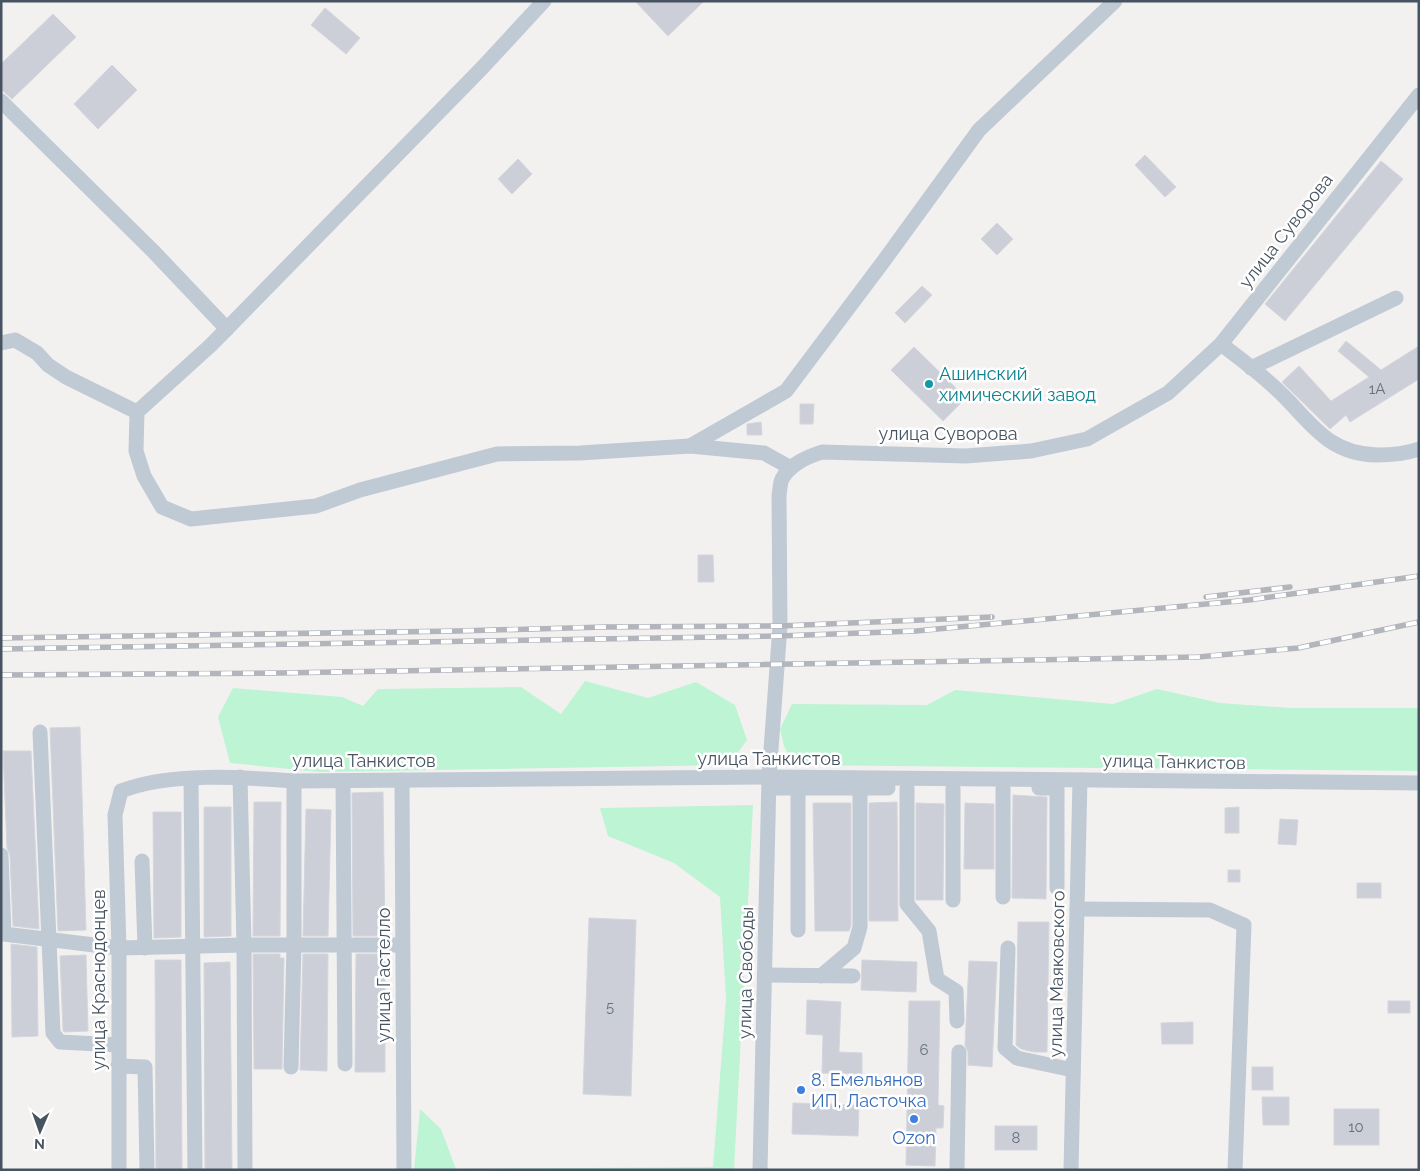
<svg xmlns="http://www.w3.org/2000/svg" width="1420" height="1171" viewBox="0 0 1420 1171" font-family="Raleway,sans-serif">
	<rect width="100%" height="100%" fill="#f3f1f0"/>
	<!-- green -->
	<g fill="#bcf4d4">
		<polygon points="585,681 648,698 696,682 735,705 747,740 729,765 320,772 230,763 218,717 233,688 342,697 363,706 378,689 521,687 561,714"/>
		<polygon points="1157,689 1220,703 1291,708 1419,708 1419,771 793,765 784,746 780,729 792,704 927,705 955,690 1113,704"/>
		<polygon points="753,805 734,1170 414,1170 420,1109 441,1129 456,1169 713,1167 726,999 720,897 674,863 608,836 600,808"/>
	</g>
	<!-- building -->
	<g fill="#cccfd7" stroke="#d4d6dd">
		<polygon points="635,1 704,1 668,36"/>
		<polygon points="325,8 360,38 346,54 311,25"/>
		<polygon points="53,14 76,37 12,99 1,89 1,64"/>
		<polygon points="112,65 137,90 98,129 74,104"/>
		<polygon points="1145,155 1176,187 1165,197 1135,165"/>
		<polygon points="518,159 532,174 512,194 498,179"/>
		<polygon points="1381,161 1403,179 1285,321 1265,304"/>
		<polygon points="997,223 1013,239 997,255 981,239"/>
		<polygon points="922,286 932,295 905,323 895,313"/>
		<polygon points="1346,341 1381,370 1419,346 1419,379 1350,422 1346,415 1330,429 1282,382 1299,366 1331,401 1369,377 1338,351"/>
		<polygon points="914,347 966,398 943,421 891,370"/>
		<polygon points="800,404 814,404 813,424 800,424"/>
		<polygon points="761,422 762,435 747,435 747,424"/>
		<polygon points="698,555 713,555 714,582 698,582"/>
		<polygon points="80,727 86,930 58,931 50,728"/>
		<polygon points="3,751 31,751 39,929 13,926 10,855 7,848"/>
		<polygon points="383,792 385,936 353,936 352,793"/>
		<polygon points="1013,795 1047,797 1046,899 1012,898"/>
		<polygon points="254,802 281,802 280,936 253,936"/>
		<polygon points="897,802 898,921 869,921 869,803"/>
		<polygon points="813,803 851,803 851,926 849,931 815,931"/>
		<polygon points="916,803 944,804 943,900 916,900"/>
		<polygon points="965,803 994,804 994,869 964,869"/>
		<polygon points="204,807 231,807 231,936 204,937"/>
		<polygon points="1239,807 1239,833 1225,833 1225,808"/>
		<polygon points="306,809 331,810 328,936 303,936"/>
		<polygon points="153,812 181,812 181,937 154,938"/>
		<polygon points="1280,819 1298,820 1296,845 1278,844"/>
		<rect x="1228" y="870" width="12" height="12"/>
		<rect x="1357" y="883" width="24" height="15"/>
		<polygon points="589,918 636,920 631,1096 583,1094"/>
		<polygon points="1018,922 1049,922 1047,1052 1034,1052 1021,1049 1016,1045"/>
		<polygon points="11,944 37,947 38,1036 12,1037"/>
		<polygon points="253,954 280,954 280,958 284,958 282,1069 254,1069"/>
		<polygon points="303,954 328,954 328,958 327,1071 300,1070"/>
		<polygon points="356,954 385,954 385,1072 355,1072"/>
		<polygon points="86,955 88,1031 64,1032 63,1030 60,956"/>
		<polygon points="155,960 181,960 182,1170 156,1170"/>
		<polygon points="862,960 917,962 916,992 861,990"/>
		<polygon points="969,961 997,962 992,1067 968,1065 968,1052 965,1045"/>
		<polygon points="230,962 232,1170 205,1170 204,963"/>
		<polygon points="807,1000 841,1002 839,1052 862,1053 862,1074 822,1073 823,1035 806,1034"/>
		<polygon points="909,1001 940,1001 938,1105 944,1106 943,1128 936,1128 935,1166 906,1165"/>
		<rect x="1388" y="1001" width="22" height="12"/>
		<polygon points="1193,1022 1193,1044 1162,1044 1161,1023"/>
		<rect x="1252" y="1067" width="21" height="23"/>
		<polygon points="1262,1097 1289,1097 1289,1125 1263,1125"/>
		<polygon points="793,1103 859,1105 858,1136 792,1134"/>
		<rect x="1334" y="1109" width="45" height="36"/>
		<rect x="995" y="1126" width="42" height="24"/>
	</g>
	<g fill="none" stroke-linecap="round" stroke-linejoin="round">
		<!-- minor -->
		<g stroke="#c0cad4" stroke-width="15">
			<polyline points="544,1 482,68 211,345 137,412 136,451 144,476 162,507 191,519 316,506 360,490 497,454 580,453 690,446 764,453 791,468"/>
			<polyline points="1,101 153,251 227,329"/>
			<polyline points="1,343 15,340 37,353 48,365 66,377 137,412"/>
			<path d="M1221,344C1238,357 1256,370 1272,385C1308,416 1323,454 1377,455C1392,455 1405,454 1419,449"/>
			<polyline points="1251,368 1396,298"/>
			<polyline points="690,446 786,391 883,262 979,130 1115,1"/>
			<polyline points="40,732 53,1033 60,1042 118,1045"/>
			<polyline points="240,777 244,945 245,1170"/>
			<polyline points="191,779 195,1170"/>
			<polyline points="402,780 404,1170"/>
			<polyline points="343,781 345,1064"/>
			<polyline points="769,788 888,788"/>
			<polyline points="907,788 907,904 929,931 937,979 956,991 957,1021"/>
			<polyline points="1039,788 1057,788 1057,888"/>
			<polyline points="1,855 4,934 119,948 244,945 402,945"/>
			<polyline points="142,861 145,948"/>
			<polyline points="1003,897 1003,788"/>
			<polyline points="953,900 953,788"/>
			<polyline points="1077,909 1210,910 1244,925 1235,1170"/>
			<polyline points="798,930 798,788"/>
			<polyline points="1008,948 1005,1048 1017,1058 1073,1070"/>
			<polyline points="765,975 853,976"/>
			<polyline points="821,976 854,948 860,927 860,788"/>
			<polyline points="118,1066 145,1067 147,1170"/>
			<polyline points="291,1067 294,945 294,781"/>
			<path d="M119,1170V948L115,815L121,791C170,772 242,777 294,781L769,777L1419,783"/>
			<path d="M760,1170L769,777L780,626L779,495C780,490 780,483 782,479C790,464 807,457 822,452L966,456L1031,451L1087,439L1168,393L1221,344L1419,95"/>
			<polyline points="957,1170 959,1052"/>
			<polyline points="1071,1170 1080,780"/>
		</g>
		<defs>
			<g id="rail">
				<polyline points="1206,597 1290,587"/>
				<polyline points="1,638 458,631 605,627 780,626 992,617"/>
				<polyline points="1,649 779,636 916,631 1249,600 1419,576"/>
				<polyline points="1,675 279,673 1198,657 1298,648 1419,622"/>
			</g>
		</defs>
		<!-- rail casing -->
		<use href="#rail" stroke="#b2b5bc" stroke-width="5.5"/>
		<!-- rail -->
		<use href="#rail" stroke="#fff" stroke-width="4" stroke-dasharray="11" stroke-linecap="butt"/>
	</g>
	<!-- markers -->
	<circle fill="#0f9aa8" stroke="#fff" stroke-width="2" cx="929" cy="384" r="5"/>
	<g fill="#3f7fe0" stroke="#fff" stroke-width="2">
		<circle cx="801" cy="1090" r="5"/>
		<circle cx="914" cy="1119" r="5"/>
	</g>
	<g text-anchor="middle" stroke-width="5" stroke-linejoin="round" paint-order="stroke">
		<!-- number labels -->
		<g font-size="15" fill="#68727e">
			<text x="1377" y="394">1А</text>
			<text x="610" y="1012">5</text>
			<text x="924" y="1055">6</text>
			<text x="1356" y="1132">10</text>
			<text x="1016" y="1143">8</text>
		</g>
		<!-- street labels -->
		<g font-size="18" fill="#465360" stroke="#fff">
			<text transform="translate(1286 231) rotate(-52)" y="6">улица Суворова</text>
			<text x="948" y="440">улица Суворова</text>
			<text x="769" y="765">улица Танкистов</text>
			<text x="364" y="767">улица Танкистов</text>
			<text transform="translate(1174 762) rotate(1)" y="6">улица Танкистов</text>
			<text transform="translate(746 973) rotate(-89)" y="6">улица Свободы</text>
			<text transform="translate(1057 974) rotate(-89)" y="6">улица Маяковского</text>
			<text transform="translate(384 975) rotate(-90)" y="6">улица Гастелло</text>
			<text transform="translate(99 980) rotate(-90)" y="6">улица Краснодонцев</text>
		</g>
		<!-- culture labels -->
		<g font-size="18" fill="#0d838f" stroke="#fff" text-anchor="start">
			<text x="939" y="380">Ашинский<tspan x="939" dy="21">химический завод</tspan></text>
		</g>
		<!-- shop labels -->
		<g font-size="18" fill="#366cbe" stroke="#fff" text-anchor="start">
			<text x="811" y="1086">8. Емельянов<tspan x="811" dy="21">ИП, Ласточка</tspan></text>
			<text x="914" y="1144" text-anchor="middle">Ozon</text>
		</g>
	</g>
	<!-- border -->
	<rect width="1420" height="1171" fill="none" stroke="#465360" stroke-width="5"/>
	<!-- north arrow -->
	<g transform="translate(40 1131) rotate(182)" stroke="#ffffff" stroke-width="4" paint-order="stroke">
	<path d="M0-4L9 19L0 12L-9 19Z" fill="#465360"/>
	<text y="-8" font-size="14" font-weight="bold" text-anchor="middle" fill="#465360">N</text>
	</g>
</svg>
